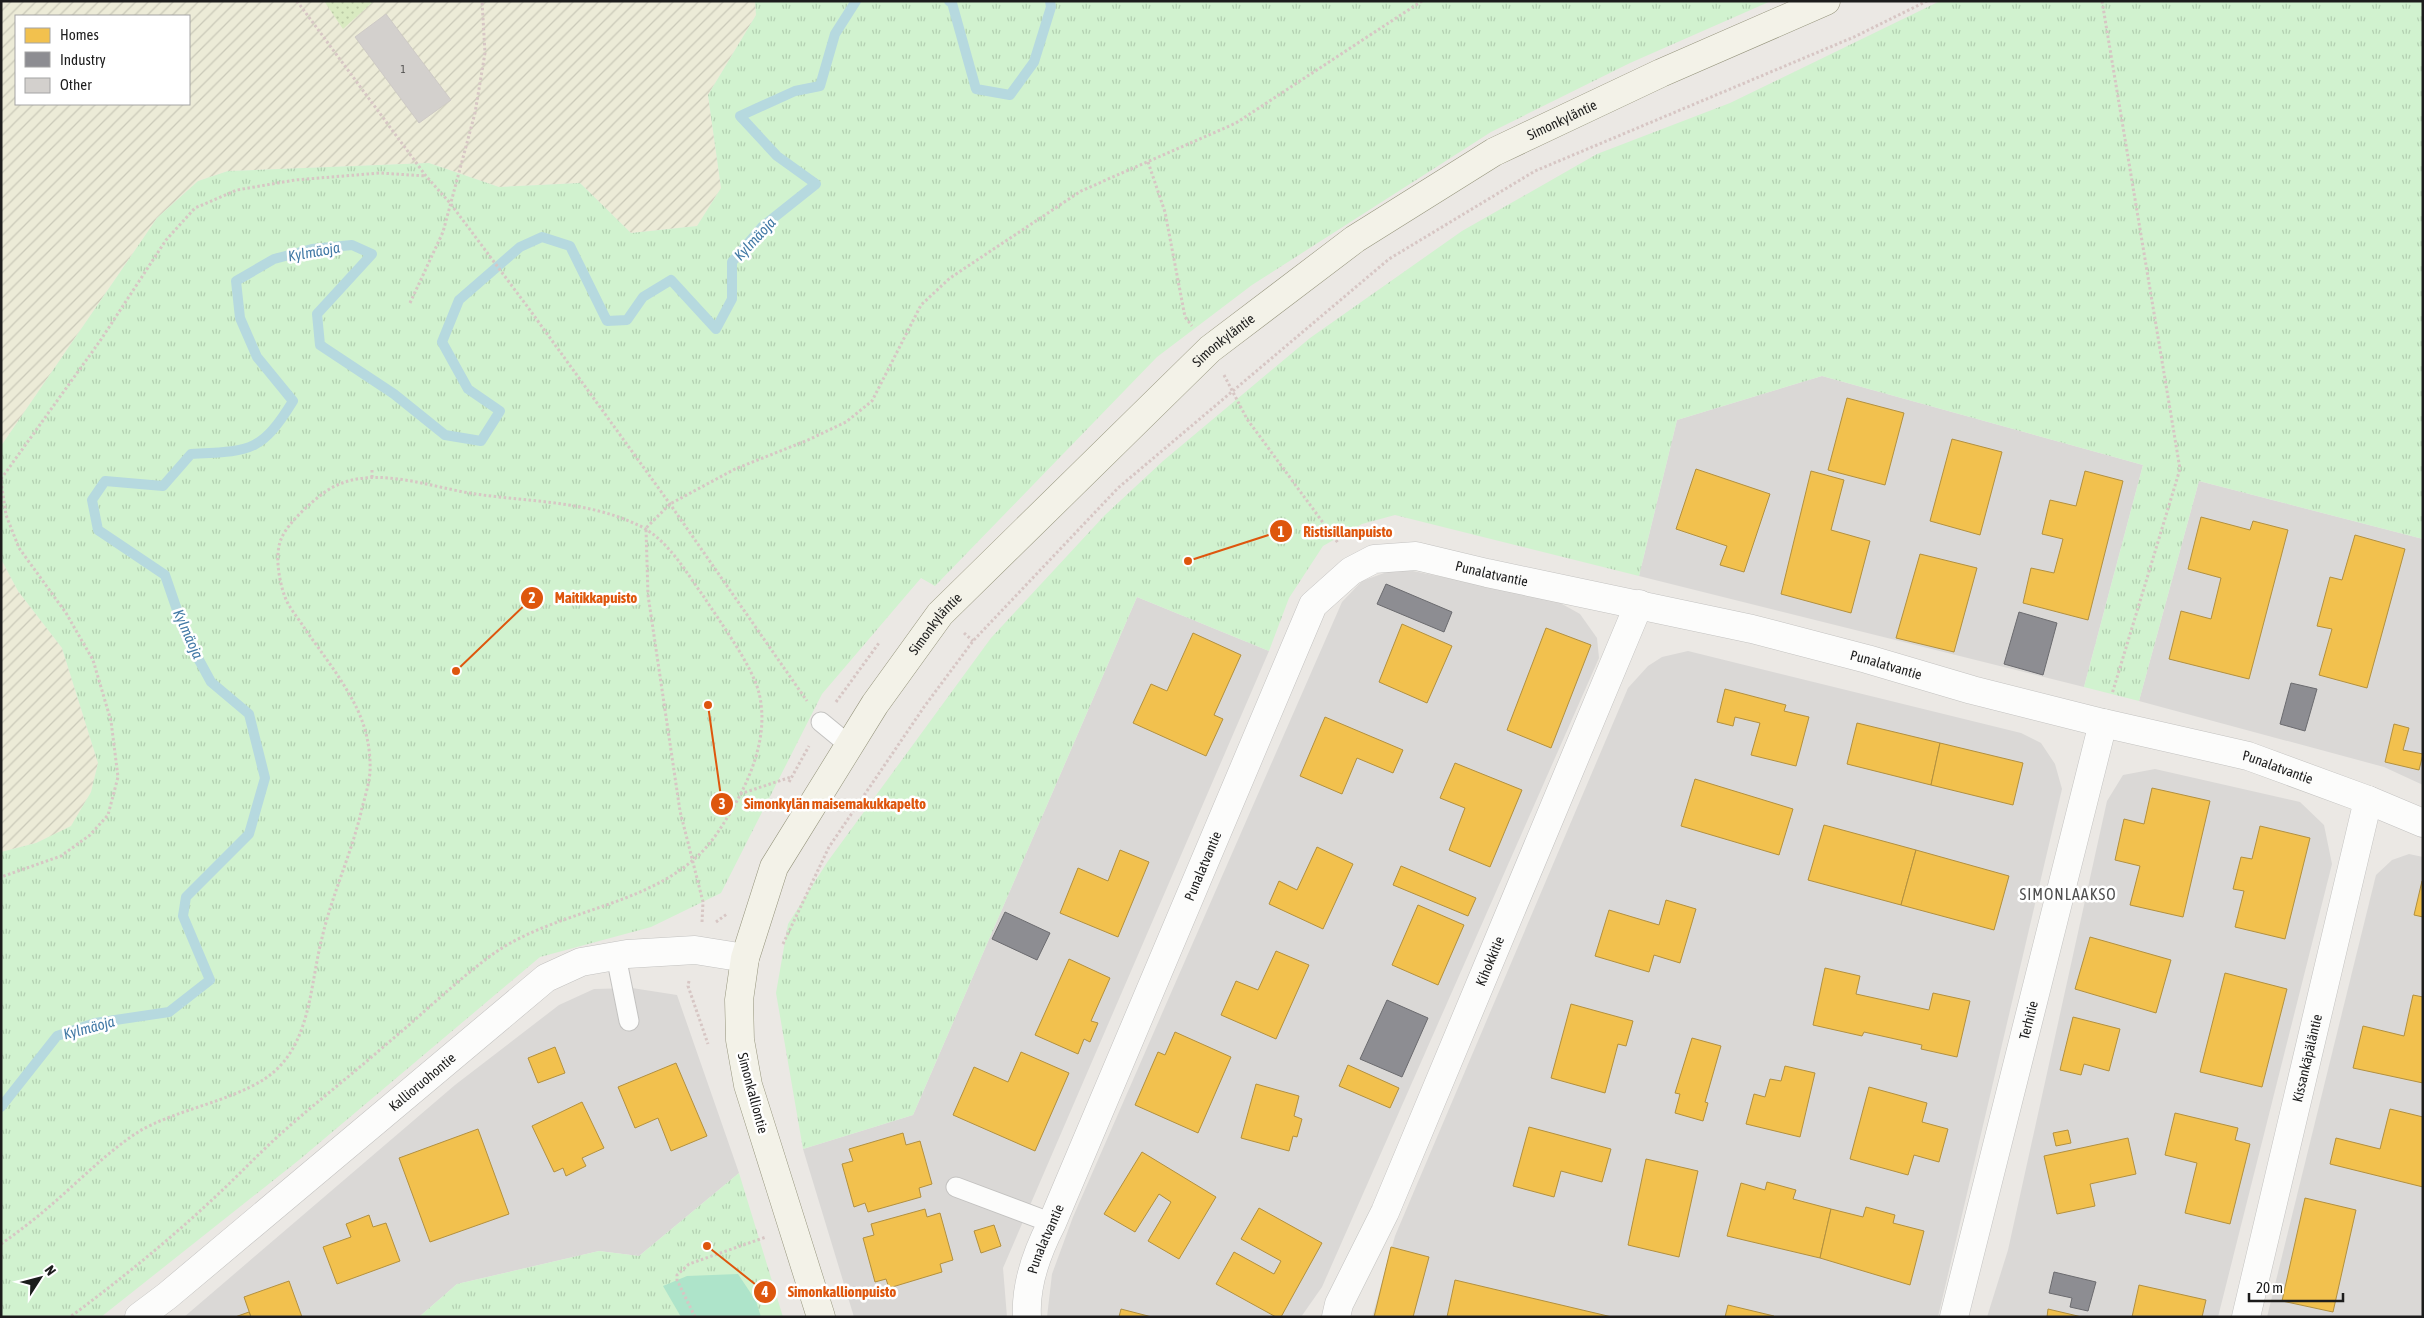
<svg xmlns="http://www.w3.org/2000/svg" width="2424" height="1318" viewBox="0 0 2424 1318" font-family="'Asap Condensed',sans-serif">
	<defs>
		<pattern id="farmland-furrows" width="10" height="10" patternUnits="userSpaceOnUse" patternTransform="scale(1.25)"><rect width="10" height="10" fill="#ecebd7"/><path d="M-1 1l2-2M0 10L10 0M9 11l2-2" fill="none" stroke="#cac9b8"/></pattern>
		<pattern id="grass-dots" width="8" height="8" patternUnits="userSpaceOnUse" patternTransform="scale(1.25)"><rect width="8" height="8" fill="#d9eac1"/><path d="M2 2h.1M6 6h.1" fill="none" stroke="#bac8a5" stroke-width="1.8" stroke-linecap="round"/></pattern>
		<pattern id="park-tufts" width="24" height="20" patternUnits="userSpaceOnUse" patternTransform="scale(1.25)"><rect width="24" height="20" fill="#d1f2cf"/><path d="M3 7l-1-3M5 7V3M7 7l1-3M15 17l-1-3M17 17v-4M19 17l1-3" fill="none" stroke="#b3cfb1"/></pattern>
	</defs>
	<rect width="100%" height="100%" fill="#ebe8e4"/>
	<!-- residential -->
	<g fill="#dad8d6">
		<polygon points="1822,376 2143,465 2084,687 1639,576 1677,420"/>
		<polygon points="2199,481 2423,539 2423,785 2384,767 2139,701"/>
		<polygon points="1398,568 1555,600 1580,614 1597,638 1599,658 1322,1287 1301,1317 1047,1317 1052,1274 1073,1217 1342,602 1362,581"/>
		<polygon points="1137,597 1269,651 1003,1268 1007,1317 854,1317 803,1149 913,1115"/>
		<polygon points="1688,651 2021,733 2041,743 2055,764 2062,789 1938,1317 1372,1317 1395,1236 1628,688 1648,666 1662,657"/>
		<polygon points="2155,769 2300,802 2324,825 2332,864 2218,1317 1987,1317 2008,1250 2107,801 2123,775"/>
		<polygon points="2409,854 2423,857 2423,1317 2267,1317 2376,875 2392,860"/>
		<polygon points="632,988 677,995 739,1173 639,1256 599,1251 457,1284 419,1317 184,1317 455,1085 559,1005 594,989"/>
	</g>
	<!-- farmland -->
	<g fill="url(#farmland-furrows)" fill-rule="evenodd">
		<path d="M1,1H324L343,28L374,1H755L756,15L708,95L721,188L697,226L631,233L580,183L499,187L429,163L228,171L198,181L157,218L1,446ZM16,16H189V104H16Z"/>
		<polygon points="1,559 18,591 62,648 98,763 91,792 71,827 36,843 1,852"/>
	</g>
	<!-- grass -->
	<polygon fill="url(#grass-dots)" points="324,1 374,1 343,29"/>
	<!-- park -->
	<g fill="url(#park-tufts)">
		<polygon points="755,1 1771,1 1630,63 1491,132 1252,285 1157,357 935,586 921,578 822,694 721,893 651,927 540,957 299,1160 101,1317 1,1317 1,852 36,843 71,826 91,792 98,763 62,648 18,591 1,559 1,446 157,218 198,181 228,171 429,163 499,187 580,183 631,233 697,226 721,188 708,95 756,15"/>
		<polygon points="1940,1 2423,1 2423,539 2199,481 2139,701 2084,687 2143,465 1822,376 1677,420 1639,576 1395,515 1362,524 1323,546 1289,598 1269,651 1137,597 913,1115 803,1149 776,993 788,924 828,861 991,638 1105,515 1163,461 1310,338 1462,231 1597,154 1730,103"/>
		<polygon points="739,1173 783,1317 419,1317 457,1284 599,1251 639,1256"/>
	</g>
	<!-- pitch -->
	<polygon fill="#aee4ca" points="738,1274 756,1301 761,1317 681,1317 663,1286 687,1276"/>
	<!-- homes -->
	<g fill="#f2c14e" stroke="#b2903f">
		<polygon points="1847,398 1904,413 1885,485 1828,470"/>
		<polygon points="1952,439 2002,452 1980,535 1930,521"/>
		<polygon points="1696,469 1770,494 1744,572 1720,565 1727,546 1676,529"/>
		<polygon points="1811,471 1844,480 1831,530 1870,541 1851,613 1781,594"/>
		<polygon points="2085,471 2123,481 2088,620 2023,603 2031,568 2054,573 2063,539 2042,534 2050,500 2076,506"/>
		<polygon points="2201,517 2250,530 2253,521 2288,530 2249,679 2169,659 2181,611 2211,619 2221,578 2188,569"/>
		<polygon points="2355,535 2405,549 2367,688 2319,675 2332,629 2317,626 2330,577 2342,580"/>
		<polygon points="1920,554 1977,568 1954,652 1896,638"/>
		<polygon points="1402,624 1452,646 1427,703 1379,682"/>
		<polygon points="1546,628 1591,645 1551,748 1507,730"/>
		<polygon points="1193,633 1241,655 1214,715 1223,719 1206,756 1133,723 1151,684 1167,691"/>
		<polygon points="1725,689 1786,705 1784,711 1809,717 1796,766 1751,755 1760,723 1735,717 1733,726 1717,722"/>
		<polygon points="1325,717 1403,750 1393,773 1357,758 1342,794 1300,776"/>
		<polygon points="1857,723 1940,743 1931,785 1847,764"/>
		<polygon points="2394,724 2409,728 2403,750 2423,754 2419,770 2385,762"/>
		<polygon points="1940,743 2023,763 2013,805 1931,785"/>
		<polygon points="1455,763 1522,790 1490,867 1449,850 1465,808 1440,798"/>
		<polygon points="1695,779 1793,809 1779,855 1681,826"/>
		<polygon points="2152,788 2210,801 2183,917 2130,905 2140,866 2115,860 2124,819 2144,824"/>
		<polygon points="1824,825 1916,850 1901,905 1808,880"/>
		<polygon points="2260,826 2310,838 2285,939 2235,927 2244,891 2233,889 2241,857 2252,859"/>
		<polygon points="1317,847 1353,864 1323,929 1269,904 1279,881 1297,890"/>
		<polygon points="1120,850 1149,862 1118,937 1060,913 1078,868 1108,881"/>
		<polygon points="1916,850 2009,876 1994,930 1901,905"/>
		<polygon points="1401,866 1476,898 1468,916 1393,885"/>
		<polygon points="2422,881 2423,882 2423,917 2414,915"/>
		<polygon points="1666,900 1696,909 1680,963 1654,955 1649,972 1595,956 1609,910 1659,925"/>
		<polygon points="1418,905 1464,925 1438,985 1392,965"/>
		<polygon points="2090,937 2171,960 2156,1013 2075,989"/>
		<polygon points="1276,951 1309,965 1276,1039 1221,1015 1236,981 1258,990"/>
		<polygon points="1069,959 1110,978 1091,1021 1098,1023 1090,1042 1084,1039 1078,1054 1035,1035"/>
		<polygon points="1825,968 1860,976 1856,994 1929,1010 1933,993 1970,1001 1957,1057 1921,1049 1922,1045 1864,1032 1862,1036 1813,1025"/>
		<polygon points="2225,973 2287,989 2262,1087 2200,1072"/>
		<polygon points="2413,995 2423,997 2423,1083 2353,1068 2363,1026 2404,1036"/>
		<polygon points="1571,1004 1633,1021 1626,1046 1618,1044 1605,1093 1551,1078"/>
		<polygon points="2073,1017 2120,1029 2109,1071 2084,1064 2081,1075 2060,1070"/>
		<polygon points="1175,1032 1231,1057 1198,1133 1135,1105 1158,1052 1165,1055"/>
		<polygon points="1692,1038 1721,1046 1705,1102 1708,1103 1703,1121 1675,1113 1680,1094 1675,1093"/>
		<polygon points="555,1047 565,1073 538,1083 528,1058"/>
		<polygon points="1021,1052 1069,1073 1035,1151 953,1115 974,1067 1008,1082"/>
		<polygon points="676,1063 707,1136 671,1151 658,1118 635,1128 618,1087"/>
		<polygon points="1348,1065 1399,1088 1390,1108 1339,1086"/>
		<polygon points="1785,1066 1815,1073 1800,1137 1746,1124 1754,1094 1765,1097 1770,1079 1781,1081"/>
		<polygon points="1256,1084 1299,1096 1294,1116 1302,1119 1297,1137 1293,1136 1289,1151 1241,1138"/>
		<polygon points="1869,1087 1927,1103 1922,1122 1948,1129 1939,1162 1914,1155 1908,1175 1850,1159"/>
		<polygon points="582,1102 604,1148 582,1158 586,1166 566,1176 563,1168 554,1172 532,1126"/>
		<polygon points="2390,1109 2423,1117 2423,1187 2330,1164 2336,1138 2380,1149"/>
		<polygon points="2175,1113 2238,1128 2235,1140 2250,1144 2230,1224 2185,1213 2197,1163 2165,1155"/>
		<polygon points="1529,1127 1611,1149 1602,1182 1561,1171 1554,1197 1513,1186"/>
		<polygon points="478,1129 509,1214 430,1242 399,1158"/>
		<polygon points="2068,1130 2071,1143 2056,1146 2053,1133"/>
		<polygon points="903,1133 906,1145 920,1141 932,1184 919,1188 921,1197 868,1212 865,1203 854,1207 842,1164 853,1161 849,1149"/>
		<polygon points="2128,1138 2136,1174 2090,1184 2095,1206 2057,1214 2044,1156"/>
		<polygon points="1142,1152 1216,1197 1179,1259 1148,1241 1171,1202 1159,1194 1135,1232 1104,1214"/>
		<polygon points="1646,1159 1698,1171 1679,1257 1628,1245"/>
		<polygon points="1767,1182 1796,1190 1793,1199 1831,1209 1820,1258 1727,1236 1741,1183 1765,1190"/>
		<polygon points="2305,1198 2356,1210 2333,1312 2282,1301"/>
		<polygon points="1866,1207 1895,1215 1893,1223 1924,1231 1910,1285 1820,1258 1831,1209 1863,1217"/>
		<polygon points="1259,1208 1322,1243 1281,1317 1276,1317 1216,1284 1234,1252 1274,1274 1281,1261 1241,1239"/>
		<polygon points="925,1209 927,1217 940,1213 953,1260 940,1264 942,1272 889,1288 886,1279 875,1282 863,1238 874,1235 871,1224"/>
		<polygon points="369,1215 373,1227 386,1223 400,1261 337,1284 323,1247 351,1237 346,1224"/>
		<polygon points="994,1225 1001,1246 981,1253 974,1231"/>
		<polygon points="1391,1247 1429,1257 1413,1317 1374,1317"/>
		<polygon points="1455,1280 1612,1317 1447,1317"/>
		<polygon points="289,1281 302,1317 251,1317 244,1297"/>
		<polygon points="2139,1285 2206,1300 2202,1317 2132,1317"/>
		<polygon points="1728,1305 1774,1316 1773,1317 1725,1317"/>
		<polygon points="1121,1309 1152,1317 1119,1317"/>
		<polygon points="2048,1309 2082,1317 2047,1317"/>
		<polygon points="249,1312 251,1317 235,1317"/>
	</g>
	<!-- industry -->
	<g fill="#8d8d92" stroke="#6b6b6f">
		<polygon points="1386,584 1452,612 1444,632 1377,604"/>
		<polygon points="2019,612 2057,623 2043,675 2004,664"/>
		<polygon points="2291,683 2317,689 2305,731 2280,724"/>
		<polygon points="1005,912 1050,933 1037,960 992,939"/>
		<polygon points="1387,1000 1428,1018 1402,1077 1360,1059"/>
		<polygon points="2054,1272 2096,1282 2088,1311 2070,1307 2072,1298 2049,1293"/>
	</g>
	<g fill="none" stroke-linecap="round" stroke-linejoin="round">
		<!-- stream -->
		<g stroke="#b6d9df" stroke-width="10">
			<polyline points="949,1 952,3 976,89 1010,95 1034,62 1051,7 1050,1"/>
			<path d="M1,1107L57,1036L95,1023L169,1012L210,980L183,916L186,897L249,834L265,778L249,714L211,682L186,636L165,575L98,530L92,500L105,481L163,486L191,454C250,451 261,453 293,401L257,357L240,318L236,281L274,259L312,249L352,245L372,254L317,314L320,345L394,394L445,435L481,441L500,411L468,389L442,342L459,300L520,247L542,237L570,246L607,321L627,320L643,297L671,280L716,329L732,299V262L762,227L816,184L777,156L740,116L795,91L820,86L835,34L856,1"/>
		</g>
	</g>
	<!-- building -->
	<polygon fill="#d3d0cd" stroke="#cecac6" points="386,14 451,100 419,123 355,37"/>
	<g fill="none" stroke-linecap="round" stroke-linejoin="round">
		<defs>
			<g id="lane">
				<polyline points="821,722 849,745"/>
				<polyline points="616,956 629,1021"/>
				<polyline points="956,1187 1052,1223"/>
			</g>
			<g id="street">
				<path id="s1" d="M139,1317L167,1296L546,978L581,962L627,954L695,950L745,958"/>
				<path id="s2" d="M1027,1317C1025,1284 1037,1252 1052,1223L1313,605L1351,571L1374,559L1416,556L1487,573L1752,629L1867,659L1972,690L2103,723L2248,756L2368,800L2423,823"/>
				<path id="s3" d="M1336,1317L1339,1304L1385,1212L1639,604"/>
				<path id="s4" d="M1954,1317L2103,723"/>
				<path id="s5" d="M2246,1317L2368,800"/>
			</g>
			<g id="secondary">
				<path id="s6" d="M821,1317L748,1085L740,1040L739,1000L745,958L774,867L875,704L940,614L1210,349L1355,239L1494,152L1661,73L1826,1"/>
			</g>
		</defs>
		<!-- lane casing -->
		<use href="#lane" stroke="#c3c2c0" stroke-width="21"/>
		<!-- street casing -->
		<use href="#street" stroke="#c3c2c0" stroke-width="29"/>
		<!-- secondary casing -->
		<use href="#secondary" stroke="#95947c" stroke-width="29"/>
		<!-- path -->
		<g stroke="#d7c6c4" stroke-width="3" stroke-dasharray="2.5 2.5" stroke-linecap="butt">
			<polyline points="297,1 426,176 450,203 527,306 670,504 807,701"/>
			<polyline points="2102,1 2180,469 2112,694"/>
			<polyline points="1148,162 1165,212 1185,317 1192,326"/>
			<polyline points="410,303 443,232 475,113 485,53 482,1"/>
			<polyline points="1224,375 1247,419 1338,543"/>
			<polyline points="372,470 372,478"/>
			<polyline points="1,479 100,341 166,240 195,208 237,190 295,180 380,173 426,176"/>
			<polyline points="1,481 6,515 19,548 66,613 93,660 111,721 118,777 108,815 90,835 61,856 1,877"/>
			<polyline points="964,633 973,641"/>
			<polyline points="836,702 879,643"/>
			<polyline points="789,782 809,746"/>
			<polyline points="740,794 791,777"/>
			<polyline points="702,922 703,902 680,811 648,595 646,528 670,504 735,469 808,440 846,422 872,401 921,305 950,278 1081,191 1236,123 1422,1"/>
			<polyline points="716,922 727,914"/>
			<polyline points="783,944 829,847 924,707 973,641 1118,488 1389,259 1535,171 1854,37 1927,1"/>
			<polyline points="689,981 688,986 708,1044"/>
			<path d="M1,1244C18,1232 35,1219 50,1206C78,1182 104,1155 135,1134C176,1107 249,1100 280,1066C311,1033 311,980 322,938C332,894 352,853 362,808C365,797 369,784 370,772C371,747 365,722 353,701C340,676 321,652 305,629C299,619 289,608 285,597C279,581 274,553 282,537C289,522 311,502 325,492C366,463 423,485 469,493C525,502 586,500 638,525C668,539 685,571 704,597C720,622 752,665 759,693C771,742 744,793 718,832C668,907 562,905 493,954C456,981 424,1013 389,1042C355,1072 319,1100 285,1130C260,1152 238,1176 213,1199C168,1241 120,1280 70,1317"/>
			<polyline points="695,1317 677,1280 677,1275 689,1264 766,1237"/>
		</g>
		<!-- lane -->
		<use href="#lane" stroke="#fcfcfb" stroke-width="19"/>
		<!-- street -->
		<use href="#street" stroke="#fcfcfb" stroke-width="28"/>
		<!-- secondary -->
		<use href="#secondary" stroke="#f3f2e8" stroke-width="28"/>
	</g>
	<g text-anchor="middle" stroke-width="5" stroke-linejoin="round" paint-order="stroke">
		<!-- number labels -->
		<g font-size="11" fill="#4a4948">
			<text x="403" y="73">1</text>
		</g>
		<!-- street labels -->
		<g font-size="14" fill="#1c1c1c" stroke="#fff">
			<text dy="5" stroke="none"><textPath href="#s6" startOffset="1569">Simonkyläntie</textPath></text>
			<text dy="5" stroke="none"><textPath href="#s6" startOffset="1164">Simonkyläntie</textPath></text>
			<text dy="5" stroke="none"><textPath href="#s2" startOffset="966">Punalatvantie</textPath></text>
			<text dy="5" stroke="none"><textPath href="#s6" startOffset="759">Simonkyläntie</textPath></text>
			<text dy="5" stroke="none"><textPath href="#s2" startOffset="1371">Punalatvantie</textPath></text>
			<text dy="5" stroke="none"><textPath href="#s2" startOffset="1776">Punalatvantie</textPath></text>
			<text dy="5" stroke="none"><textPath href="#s2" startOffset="486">Punalatvantie</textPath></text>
			<text dy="5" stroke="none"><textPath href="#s3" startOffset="388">Kihokkitie</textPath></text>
			<text dy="5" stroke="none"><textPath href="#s4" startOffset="306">Terhitie</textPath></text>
			<text dy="5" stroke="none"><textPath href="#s5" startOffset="266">Kissankäpäläntie</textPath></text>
			<text dy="5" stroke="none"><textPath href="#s1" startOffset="368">Kallioruohontie</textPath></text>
			<text transform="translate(753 1093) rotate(75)" y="5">Simonkalliontie</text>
			<text dy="5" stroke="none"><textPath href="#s2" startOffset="81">Punalatvantie</textPath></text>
		</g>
		<!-- water labels -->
		<g font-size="15" font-style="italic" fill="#437aa6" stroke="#fff">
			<text transform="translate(755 239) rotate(-47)" y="5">Kylmäoja</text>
			<text transform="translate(314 252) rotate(-10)" y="5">Kylmäoja</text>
			<text transform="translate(188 634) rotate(66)" y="5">Kylmäoja</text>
			<text transform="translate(89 1028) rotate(-15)" y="5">Kylmäoja</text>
		</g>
		<!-- quarter labels -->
		<g font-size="16" letter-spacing="1" fill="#4f4f4f" stroke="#fff">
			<text x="2068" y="900">SIMONLAAKSO</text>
		</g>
	</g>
	<!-- callouts -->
	<path fill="none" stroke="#de560d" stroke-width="2" d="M1188 561L1281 531M456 671L532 598M708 705L722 804M707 1246L765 1292"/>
	<g fill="#de560d" stroke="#fff" stroke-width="2">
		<circle cx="1188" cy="561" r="5"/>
		<circle cx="456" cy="671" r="5"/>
		<circle cx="708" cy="705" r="5"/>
		<circle cx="707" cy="1246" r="5"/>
		<circle cx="1281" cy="531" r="12"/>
		<circle cx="532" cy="598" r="12"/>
		<circle cx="722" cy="804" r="12"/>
		<circle cx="765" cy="1292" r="12"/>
	</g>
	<g font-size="15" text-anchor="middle" font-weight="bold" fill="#fff">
		<text x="1281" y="537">1</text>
		<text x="532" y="603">2</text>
		<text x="722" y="809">3</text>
		<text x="765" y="1297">4</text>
	</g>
	<g font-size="15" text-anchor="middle" font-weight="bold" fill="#de560d" stroke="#fff" stroke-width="5" stroke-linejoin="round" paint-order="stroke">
		<text x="1348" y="537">Ristisillanpuisto</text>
		<text x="596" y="603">Maitikkapuisto</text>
		<text x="835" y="809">Simonkylän maisemakukkapelto</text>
		<text x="842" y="1297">Simonkallionpuisto</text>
	</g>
	<!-- border -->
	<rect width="2424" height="1318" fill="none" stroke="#1c1c1c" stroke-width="5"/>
	<!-- legend -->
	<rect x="15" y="15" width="175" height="90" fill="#ffffff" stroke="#a4a4a4"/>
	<rect x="25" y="28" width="25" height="15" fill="#f2c14e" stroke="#a4a4a4"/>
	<text x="60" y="40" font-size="15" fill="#1c1c1c">Homes</text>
	<rect x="25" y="52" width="25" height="15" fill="#8d8d92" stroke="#a4a4a4"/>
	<text x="60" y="65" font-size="15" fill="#1c1c1c">Industry</text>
	<rect x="25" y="78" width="25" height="15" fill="#d3d0cd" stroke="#a4a4a4"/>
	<text x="60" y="90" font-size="15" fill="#1c1c1c">Other</text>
	<!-- north arrow -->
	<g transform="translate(40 1278) rotate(54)" stroke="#ffffff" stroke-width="4" paint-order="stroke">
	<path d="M0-4L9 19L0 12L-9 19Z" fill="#1c1c1c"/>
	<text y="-8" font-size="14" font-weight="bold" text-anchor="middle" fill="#1c1c1c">N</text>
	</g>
	<!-- scale -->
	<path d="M2249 1293v8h94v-8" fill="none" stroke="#1c1c1c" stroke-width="2.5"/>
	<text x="2256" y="1293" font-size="15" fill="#1c1c1c" stroke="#ffffff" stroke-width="4" paint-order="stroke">20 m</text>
</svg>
